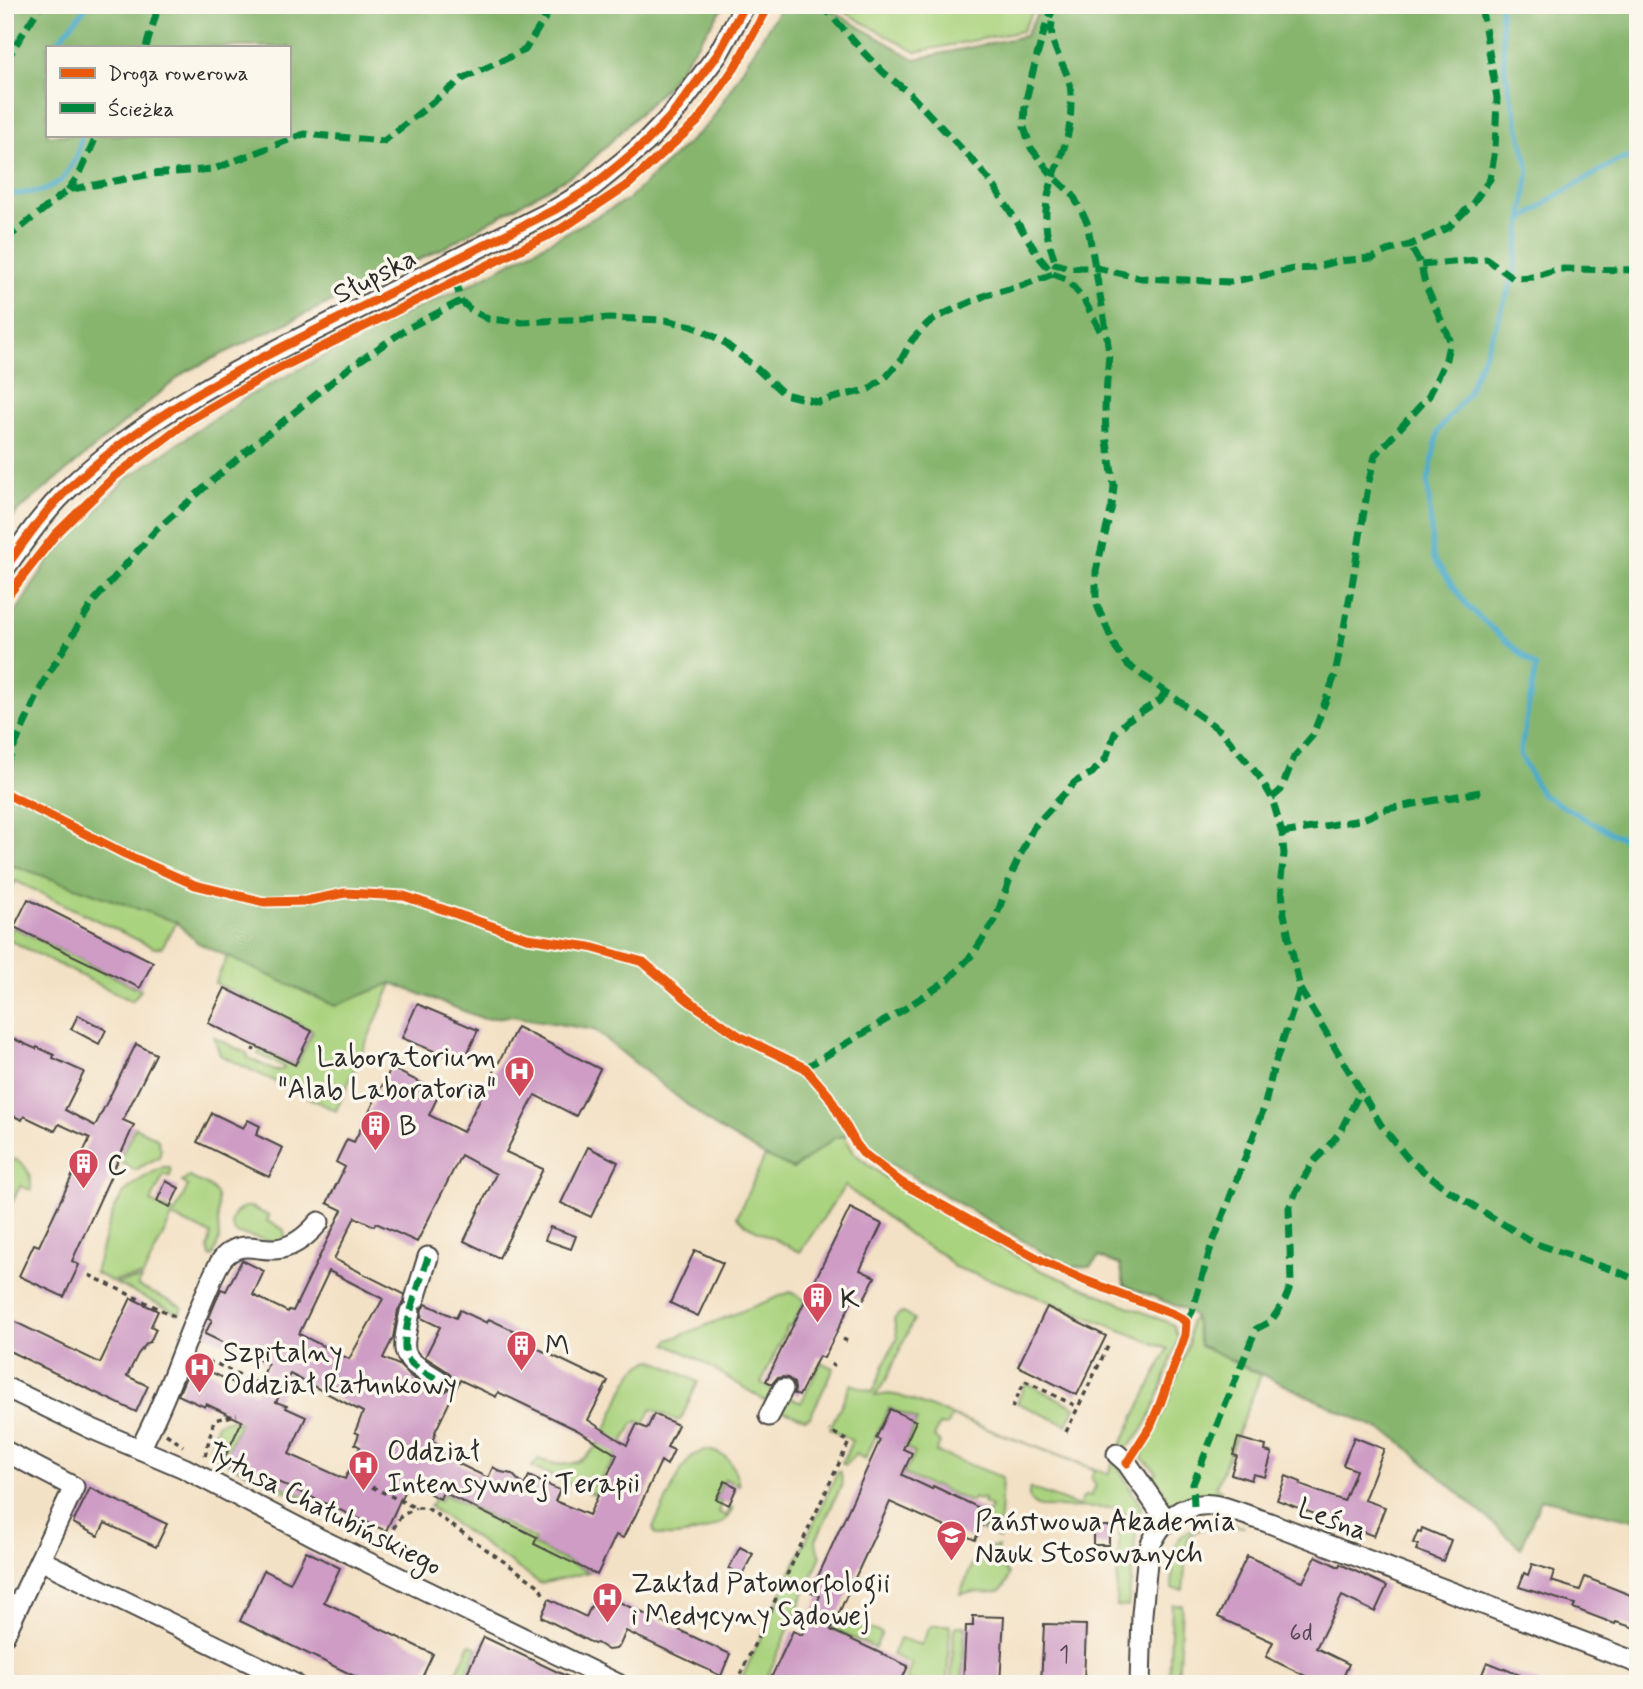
<svg xmlns="http://www.w3.org/2000/svg" width="1643" height="1689" viewBox="0 0 1643 1689" font-family="Mynerve,sans-serif">
	<rect width="100%" height="100%" fill="#fbf7ec"/>
	<filter id="ink" filterUnits="userSpaceOnUse"><feTurbulence type="fractalNoise" baseFrequency=".0143" numOctaves="2"/><feDisplacementMap in="SourceGraphic" scale="14" xChannelSelector="R" yChannelSelector="G"/><feConvolveMatrix kernelMatrix="1 2 1 2 8 2 1 2 1" color-interpolation-filters="sRGB"/></filter>
	<filter id="wash" filterUnits="userSpaceOnUse"><feTurbulence type="fractalNoise" baseFrequency=".00686" numOctaves="4" result="noise"/><feDisplacementMap in="SourceGraphic" scale="28" xChannelSelector="R" yChannelSelector="G"/><feGaussianBlur stdDeviation="1.57" result="paint"/><feColorMatrix in="noise" values="0 0 0 0 0 0 0 0 0 0 0 0 0 0 0 0 0 1.4 0 .05"/><feComposite in="paint" operator="in"/></filter>
	<g filter="url(#wash)">
		<rect width="100%" height="100%" fill="#f3e1c5"/>
		<!-- green -->
		<g fill="#aad37f" stroke="#6a7f55" stroke-width="2">
			<polygon points="839,5 1037,5 1022,31 916,52 837,8"/>
			<polygon points="15,866 177,922 162,947 154,948 16,881 5,899 5,870"/>
			<polygon points="13,927 88,963 88,964 141,990 132,1001 7,939"/>
			<polygon points="227,957 322,982 392,984 336,1111 220,1055 214,1037 248,1054 247,1057 275,1071 284,1069 283,1066 258,1054 260,1049 296,1066 313,1031 215,983"/>
			<polygon points="135,1127 157,1138 161,1149 159,1157 135,1170 119,1161"/>
			<path d="M844,1136L855,1154L904,1192L1038,1269L1174,1325L1176,1334L1180,1336C1167,1364 1152,1437 1123,1449L1120,1447L1168,1349L1017,1289L954,1267L943,1255L919,1242L845,1186L800,1252L746,1225L737,1216L765,1156L793,1169L836,1137Z"/>
			<path d="M5,1158C24,1158 32,1172 31,1190L20,1186L5,1218V1178L10,1169L5,1166Z"/>
			<path d="M163,1167H169L171,1171L170,1177L164,1174L151,1202L175,1213L188,1186L182,1182L189,1177C200,1182 212,1185 217,1196L219,1240L213,1257L210,1256L208,1249L211,1234L172,1217L143,1276L111,1281L95,1273C102,1249 109,1210 126,1191C136,1180 151,1174 163,1167Z"/>
			<path d="M244,1207H251L269,1216L267,1221L283,1229L285,1235L282,1241L273,1242L236,1233C227,1223 233,1213 244,1207Z"/>
			<polygon points="141,1279 138,1286 182,1307 179,1314 114,1283"/>
			<polygon points="790,1292 805,1300 791,1327 788,1326 761,1383 778,1392 772,1400 764,1400 696,1358 667,1344 669,1340"/>
			<path d="M903,1313L914,1319L886,1380L875,1396L889,1394L900,1396L1108,1474L1114,1460L1141,1507L1140,1514H1121V1508L1040,1507C1030,1504 1027,1497 1030,1488L1079,1506C1082,1499 1083,1494 1091,1496L1096,1485L1091,1479L1094,1469L952,1416L948,1425L944,1426L939,1425L934,1437L940,1443L936,1452L1002,1477L999,1539L981,1530L982,1527L985,1528L989,1519L986,1517L991,1507L983,1503L984,1499L980,1498L979,1500L973,1498L971,1502L933,1485L932,1487L904,1474L915,1453L905,1447L917,1420L889,1408L865,1459L856,1454L845,1465L842,1463L852,1441L830,1428L851,1384L873,1392L890,1351L897,1339L894,1319L899,1314Z"/>
			<polygon points="1194,1317 1200,1346 1261,1375 1216,1487 1221,1490 1219,1498 1211,1495 1202,1496 1171,1504 1167,1503 1163,1500 1152,1486 1151,1480 1157,1472 1142,1458 1145,1445 1166,1408 1189,1341 1190,1322"/>
			<path d="M654,1360L698,1382L681,1419L677,1421L652,1409L644,1424L638,1421L633,1424L610,1467L605,1471L594,1495L532,1467L538,1459C619,1493 607,1363 654,1360Z"/>
			<polygon points="821,1362 834,1368 810,1417 805,1419 782,1410 784,1394 801,1403"/>
			<polygon points="1026,1383 1075,1407 1067,1425 1017,1403"/>
			<polygon points="227,1420 234,1420 240,1422 223,1460 332,1508 329,1513 213,1456 210,1449 217,1423"/>
			<path d="M705,1450C728,1452 734,1464 739,1485L725,1479L715,1499L722,1502L718,1512L726,1516L730,1507L733,1508C730,1514 728,1518 723,1522C709,1532 671,1540 655,1534L653,1527L683,1467L692,1456Z"/>
			<polygon points="838,1471 841,1472 842,1484 816,1540 817,1548 821,1556 765,1682 766,1684 739,1684"/>
			<polygon points="443,1494 535,1539 533,1545 589,1572 541,1584 430,1507 435,1498 440,1501"/>
			<polygon points="1120,1520 1137,1524 1128,1607 1116,1606"/>
			<path d="M1210,1522L1245,1527L1209,1525L1188,1536L1183,1590L1172,1589L1174,1547C1180,1532 1195,1527 1210,1522Z"/>
			<path d="M991,1547H998L997,1568H1004L1009,1574C1006,1595 995,1593 978,1592C972,1592 966,1593 960,1594L975,1558Z"/>
			<polygon points="1172,1605 1182,1605 1178,1684 1169,1684"/>
			<polygon points="823,1614 882,1633 875,1648 819,1623"/>
			<polygon points="934,1625 949,1625 950,1627 947,1684 913,1684 906,1679 912,1664 892,1655 900,1638 921,1645 930,1627"/>
			<polygon points="956,1626 965,1626 962,1684 951,1684 954,1629"/>
			<polygon points="470,1644 478,1648 467,1673 491,1684 451,1684"/>
		</g>
		<!-- forest -->
		<g fill="#87b56e" stroke="#59704c" stroke-width="2" fill-rule="evenodd">
			<path d="M5,5H725L667,86L584,168L445,247L185,372L16,513L5,531ZM47,47H289V135H47Z"/>
			<polygon points="782,5 834,5 831,10 915,59 1025,36 1042,5 1638,5 1638,1521 1541,1499 1521,1548 1395,1437 1200,1345 1194,1317 1184,1309 1124,1285 1120,1265 1099,1257 1090,1266 1072,1267 1046,1254 879,1157 853,1132 844,1136 836,1137 793,1169 765,1156 711,1124 594,1030 511,1016 484,1019 392,983 335,1006 198,943 176,922 15,866 5,870 5,630 46,564 126,479 246,397 407,313 469,285 627,200 710,122"/>
		</g>
		<g fill="none" stroke-linecap="round" stroke-linejoin="round">
			<!-- stream -->
			<g stroke="#4cabcb" stroke-width="5">
				<polyline points="1500,5 1505,71 1529,170 1522,221 1513,278 1493,334 1466,396 1438,431 1428,483 1433,557 1469,608 1536,667 1520,754 1541,794 1609,832 1638,846"/>
				<polyline points="53,47 88,5"/>
				<polyline points="5,189 16,194 42,191 62,180 76,159 82,135"/>
				<polyline points="1522,221 1553,198 1619,160 1638,156"/>
			</g>
		</g>
		<g id="blocks">
			<!-- building -->
			<g fill="#ce9cc5" fill-rule="evenodd">
				<polygon points="28,899 153,962 140,988 14,927"/>
				<polygon points="225,988 312,1031 295,1065 208,1023"/>
				<polygon points="417,1004 478,1030 463,1063 402,1038"/>
				<polygon points="78,1015 106,1030 99,1044 71,1029"/>
				<path d="M517,1027L600,1069L576,1116L535,1095L506,1152L543,1169L499,1258L464,1241L496,1174L461,1155L417,1242L376,1223L374,1226L355,1217L334,1259L404,1294L403,1302L398,1310L393,1338L383,1358L399,1365L410,1376L433,1391L440,1393L446,1391L451,1387L452,1381L451,1376L447,1371L425,1357L440,1327L421,1318L422,1309L426,1304L456,1318L460,1310L487,1323L489,1319L525,1336L522,1341L595,1376L596,1375L608,1381L588,1420L627,1445L637,1424L647,1429L654,1414L678,1425L667,1447L674,1450L667,1465L661,1461L632,1523L631,1522L623,1538L616,1535L597,1575L534,1544L537,1537L506,1522L505,1523L443,1492L440,1499L408,1483L386,1531L256,1472V1473L224,1459L242,1421L206,1404L205,1407L178,1395L192,1363L255,1393L268,1364L205,1334L212,1320L209,1318L213,1308L221,1289L226,1291L242,1260L264,1271L253,1295L288,1312L289,1310L293,1311L342,1210L327,1203L345,1167L336,1162L347,1139L354,1142L391,1068L440,1092L429,1115L463,1132ZM329,1271L383,1299L349,1359L299,1334ZM290,1374L363,1412L355,1432L359,1434L355,1444L360,1447L345,1479L289,1454L306,1417L286,1408L287,1406L276,1402ZM460,1380L496,1397L498,1392L577,1430L617,1455L589,1515L555,1501L560,1490L550,1486L547,1483H543L529,1476L524,1486L512,1474L501,1472L493,1467L488,1478L457,1463L460,1456L439,1446L440,1445L432,1441L436,1433L435,1432Z"/>
				<polygon points="5,1035 36,1049 37,1047 54,1055 53,1058 84,1072 65,1110 95,1126 136,1044 156,1054 123,1120 134,1125 72,1261 79,1265 64,1297 19,1276 34,1244 39,1246 90,1138 59,1124 55,1131 24,1116 22,1120 5,1112"/>
				<polygon points="212,1113 243,1128 248,1120 260,1126 256,1135 283,1148 269,1177 197,1142"/>
				<polygon points="588,1147 618,1162 591,1217 561,1203"/>
				<polygon points="166,1181 179,1188 170,1207 157,1201"/>
				<polygon points="850,1208 882,1224 860,1270 875,1277 863,1301 854,1297 824,1358 819,1356 799,1396 794,1394 795,1389 794,1383 788,1378 783,1377 777,1378 772,1384 766,1381"/>
				<polygon points="550,1227 576,1236 571,1249 545,1240"/>
				<polygon points="695,1250 723,1263 698,1316 670,1303"/>
				<polygon points="131,1298 158,1311 151,1326 156,1329 150,1342 147,1343 138,1354 127,1376 148,1386 136,1412 5,1349 5,1317 100,1363"/>
				<polygon points="1047,1307 1106,1336 1077,1395 1018,1366"/>
				<polygon points="890,1409 916,1421 903,1449 912,1453 902,1475 932,1489 933,1486 988,1512 975,1540 890,1502 831,1630 908,1666 900,1684 778,1684 770,1680 793,1631 802,1635 820,1596 811,1592 880,1440 876,1438"/>
				<polygon points="1354,1437 1384,1449 1364,1500 1385,1507 1374,1536 1277,1500 1286,1476 1301,1482 1300,1485 1344,1501 1356,1470 1343,1465"/>
				<polygon points="1238,1438 1266,1446 1265,1451 1272,1453 1265,1477 1253,1474 1251,1480 1231,1474 1237,1456 1233,1455"/>
				<polygon points="725,1481 737,1487 729,1505 716,1499"/>
				<polygon points="90,1488 167,1524 156,1547 105,1523 98,1536 73,1523"/>
				<rect x="1093" y="1526" width="16" height="19"/>
				<polygon points="1422,1528 1451,1540 1443,1561 1416,1550 1418,1545 1413,1543 1418,1531 1421,1532"/>
				<polygon points="740,1547 753,1554 742,1575 729,1568"/>
				<polygon points="306,1551 340,1568 324,1602 433,1654 419,1684 371,1684 240,1621 264,1570 290,1583"/>
				<polygon points="1247,1556 1303,1582 1316,1556 1339,1567 1340,1564 1387,1586 1375,1612 1342,1596 1316,1648 1349,1664 1340,1684 1322,1684 1266,1657 1273,1642 1218,1617"/>
				<polygon points="1532,1564 1554,1571 1551,1581 1580,1590 1585,1577 1638,1598 1638,1629 1616,1622 1615,1624 1573,1608 1575,1604 1519,1587 1524,1573 1528,1575"/>
				<polygon points="598,1592 730,1654 721,1676 626,1631 620,1645 616,1649 608,1650 597,1643 594,1644 541,1617 549,1599 586,1617"/>
				<polygon points="973,1616 1004,1617 1000,1684 963,1684 966,1626 973,1626"/>
				<polygon points="1044,1624 1086,1625 1084,1684 1041,1684"/>
				<polygon points="484,1637 583,1684 491,1684 467,1673"/>
				<polygon points="1487,1662 1540,1683 1540,1684 1478,1684"/>
			</g>
		</g>
	</g>
	<g filter="url(#ink)">
		<use href="#blocks" fill-opacity="0" stroke="#494642" stroke-width="2"/>
		<g fill="none" stroke-linecap="round" stroke-linejoin="round">
			<defs>
				<g id="minor">
					<path d="M5,568C25,540 44,512 68,489C144,417 236,370 328,324C404,285 480,247 556,209L589,189L620,164L646,142L673,114L718,54L745,5"/>
					<polyline points="415,1299 428,1257"/>
					<path d="M410,1312C400,1359 401,1356 440,1381"/>
					<polyline points="5,1387 90,1428 184,1468 318,1538 618,1684"/>
					<polyline points="769,1416 783,1389"/>
					<path d="M140,1449C156,1419 169,1387 181,1355C190,1332 199,1309 209,1286C213,1276 217,1265 224,1257C241,1240 256,1250 275,1249C293,1248 308,1235 319,1222"/>
					<polyline points="5,1451 74,1487 5,1634"/>
					<polyline points="1117,1454 1127,1463 1166,1520"/>
					<polyline points="40,1560 295,1684"/>
					<path d="M1140,1684L1142,1614L1148,1552C1158,1521 1185,1499 1219,1506C1235,1510 1251,1517 1267,1522L1638,1663"/>
				</g>
			</defs>
			<!-- minor casing -->
			<use href="#minor" stroke="#494642" stroke-width="23"/>
			<!-- path -->
			<g stroke="#494642" stroke-width="3.5" stroke-dasharray="5 5" stroke-linecap="butt">
				<polyline points="253,1051 254,1048"/>
				<polyline points="89,1275 176,1317"/>
				<polyline points="864,1297 866,1297"/>
				<polyline points="843,1339 847,1341"/>
				<polyline points="198,1359 217,1364 269,1389"/>
				<polyline points="831,1364 835,1367"/>
				<polyline points="1012,1408 1025,1381 1078,1407"/>
				<polyline points="1066,1432 1109,1344"/>
				<polyline points="166,1434 183,1446"/>
				<polyline points="205,1456 214,1420 237,1415"/>
				<polyline points="372,1487 416,1508 427,1508 539,1586 544,1596"/>
				<polyline points="388,1537 401,1516 416,1508"/>
				<polyline points="736,1684 849,1442 829,1430"/>
			</g>
			<!-- minor -->
			<use href="#minor" stroke="#fff" stroke-width="19"/>
			<!-- quiet -->
			<g stroke="#00873e" stroke-width="7" stroke-dasharray="14 7" stroke-linecap="butt">
				<polyline points="820,5 830,14 865,54 883,72 910,94 976,164 994,186 1040,258 1053,274 1066,279 1083,298 1103,336"/>
				<polyline points="1055,5 1046,25 1036,59 1025,104 1024,127 1031,148 1053,176 1073,195 1087,222 1106,329 1109,353 1105,408 1106,435 1114,486 1112,506 1096,571 1096,603 1116,649 1128,665 1221,731 1259,776 1272,798 1282,833 1284,854 1281,878 1284,914 1300,989 1273,1070 1264,1108 1210,1250 1192,1312 1186,1322 1186,1327"/>
				<path d="M1052,22C1047,48 1071,69 1071,94C1071,108 1071,124 1067,138C1059,166 1044,191 1046,222C1046,236 1052,251 1056,264"/>
				<polyline points="146,47 159,5"/>
				<polyline points="5,62 41,5"/>
				<polyline points="68,190 80,173 97,135"/>
				<polyline points="5,240 68,190 151,174 214,169 304,134 384,141 462,79 525,50 553,5"/>
				<polyline points="1421,265 1487,259 1513,278 1533,277 1559,269 1638,270"/>
				<polyline points="455,280 461,301 470,309 488,319 522,322 610,318 665,320 692,326 721,340 755,367 784,394 818,402 869,389 887,376 901,360 912,340 928,323 948,312 986,295 1021,286 1053,274 1056,264 1069,268 1096,268 1142,278 1230,282 1294,269 1313,268 1338,261 1372,258 1387,251 1410,245 1449,227 1473,203 1490,179 1495,150 1497,98 1481,5"/>
				<polyline points="5,767 44,681 93,602 155,531 245,452 349,368 408,328 461,301"/>
				<polyline points="1272,798 1281,790 1294,757 1313,735 1335,675 1352,585 1369,481 1375,456 1429,396 1446,359 1450,340 1425,284 1421,265 1410,245"/>
				<polyline points="1282,833 1360,820 1387,809 1486,791"/>
				<polyline points="1300,989 1381,1125 1409,1160 1448,1190 1534,1243 1621,1273 1638,1281"/>
				<polyline points="805,1068 906,1008 950,978 973,954 995,920 1012,873 1033,828 1075,782 1092,773 1106,758 1115,733 1128,720 1160,700 1166,691"/>
				<path d="M428,1257C422,1278 396,1341 408,1359C414,1368 430,1375 440,1381"/>
				<polyline points="1194,1506 1193,1484 1256,1329 1271,1321 1284,1302 1291,1285 1289,1208 1296,1192 1313,1162 1327,1148 1340,1132 1361,1090"/>
			</g>
			<defs>
				<g id="cycleway">
					<path d="M5,568C25,540 44,512 68,489C144,417 236,370 328,324C404,285 480,247 556,209L589,189L620,164L646,142L673,114L718,54L745,5"/>
					<polyline points="5,599 55,535 114,477 189,420 274,371 561,229 629,184 697,122 735,67 769,5"/>
					<polyline points="5,793 125,854 195,885 264,902 306,901 345,893 404,896 527,938 590,947 643,962 689,1001 739,1036 805,1068 829,1096 856,1144 863,1153 902,1183 1044,1262 1084,1280 1173,1314 1181,1318 1186,1322 1185,1335 1160,1404 1150,1427 1127,1463"/>
				</g>
			</defs>
			<!-- cycleway casing -->
			<use href="#cycleway" stroke="#fbf7ec" stroke-width="13"/>
			<!-- cycleway -->
			<use href="#cycleway" stroke="#e8590c" stroke-width="9"/>
		</g>
	</g>
	<!-- icons -->
	<defs>
		<symbol id="hospital-pin" viewBox="-11 -11 22 30"><path d="M0 17L-7.5 6A9.5 9.5 0 1 1 7.5 6Z" fill="#d1495b" stroke="#fbf7ec"/><path d="M-5-5h3v3.5h4V-5h3V5h-3V1.5h-4V5h-3Z" fill="#fff"/></symbol>
		<symbol id="building-pin" viewBox="-11 -11 22 30"><path d="M0 17L-7.5 6A9.5 9.5 0 1 1 7.5 6Z" fill="#d1495b" stroke="#fbf7ec"/><path d="M-4-6H4V6H1V3H-1V6H-4ZM-2.5-4.3h1.7v1.8h-1.7ZM.8-4.3h1.7v1.8H.8ZM-2.5-1h1.7V.8h-1.7ZM.8-1h1.7V.8H.8Z" fill="#fff"/></symbol>
		<symbol id="university-pin" viewBox="-11 -11 22 30"><path d="M0 17L-7.5 6A9.5 9.5 0 1 1 7.5 6Z" fill="#d1495b" stroke="#fbf7ec"/><path d="M0-5L7-2L0 1L-7-2ZM-4 1L0 2.5L4 1V4Q0 6-4 4Z" fill="#fff"/></symbol>
	</defs>
	<g fill-rule="evenodd">
		<use href="#hospital-pin" x="502" y="1054" width="35" height="47"/>
		<use href="#building-pin" x="358" y="1108" width="35" height="47"/>
		<use href="#building-pin" x="66" y="1146" width="35" height="47"/>
		<use href="#building-pin" x="800" y="1280" width="35" height="47"/>
		<use href="#building-pin" x="504" y="1328" width="35" height="47"/>
		<use href="#hospital-pin" x="182" y="1350" width="35" height="47"/>
		<use href="#hospital-pin" x="346" y="1448" width="35" height="47"/>
		<use href="#university-pin" x="934" y="1518" width="35" height="47"/>
		<use href="#hospital-pin" x="590" y="1580" width="35" height="47"/>
	</g>
	<g text-anchor="middle" stroke-width="7" stroke-linejoin="round" paint-order="stroke">
		<!-- number labels -->
		<g font-size="24" fill="#544752">
			<text x="1301" y="1640">6d</text>
			<text x="1064" y="1662">1</text>
		</g>
		<!-- street labels -->
		<g font-size="28" fill="#2b2b2b" stroke="#fbf7ec">
			<text transform="translate(374 275) rotate(-27)" y="10">Słupska</text>
			<text transform="translate(325 1508) rotate(27)" y="10">Tytusa Chałubińskiego</text>
			<text transform="translate(1333 1518) rotate(21)" y="10">Leśna</text>
		</g>
		<!-- poi labels -->
		<g font-size="28" fill="#2b2b2b" stroke="#fbf7ec" text-anchor="start">
			<text x="496" y="1066" text-anchor="end">Laboratorium<tspan x="496" dy="32">"Alab Laboratoria"</tspan></text>
			<text x="399" y="1135">B</text>
			<text x="107" y="1174">C</text>
			<text x="840" y="1308">K</text>
			<text x="545" y="1355">M</text>
			<text x="223" y="1361">Szpitalny<tspan x="223" dy="32">Oddział Ratunkowy</tspan></text>
			<text x="387" y="1460">Oddział<tspan x="387" dy="32">Intensywnej Terapii</tspan></text>
			<text x="975" y="1530">Państwowa Akademia<tspan x="975" dy="32">Nauk Stosowanych</tspan></text>
			<text x="631" y="1592">Zakład Patomorfologii<tspan x="631" dy="32">i Medycyny Sądowej</tspan></text>
		</g>
	</g>
	<!-- margin -->
	<rect width="1643" height="1689" fill="none" stroke="#fbf7ec" stroke-width="28"/>
	<!-- legend -->
	<rect x="46" y="46" width="245" height="91" fill="#fbf7ec" stroke="#a8a59f" stroke-width="2"/>
	<rect x="60" y="68" width="35" height="10" fill="#e8590c" stroke="#a8a59f" stroke-width="2"/>
	<text x="108" y="80" font-size="21" fill="#2b2b2b">Droga rowerowa</text>
	<rect x="60" y="103" width="35" height="10" fill="#00873e" stroke="#a8a59f" stroke-width="2"/>
	<text x="108" y="116" font-size="21" fill="#2b2b2b">Ścieżka</text>
</svg>
